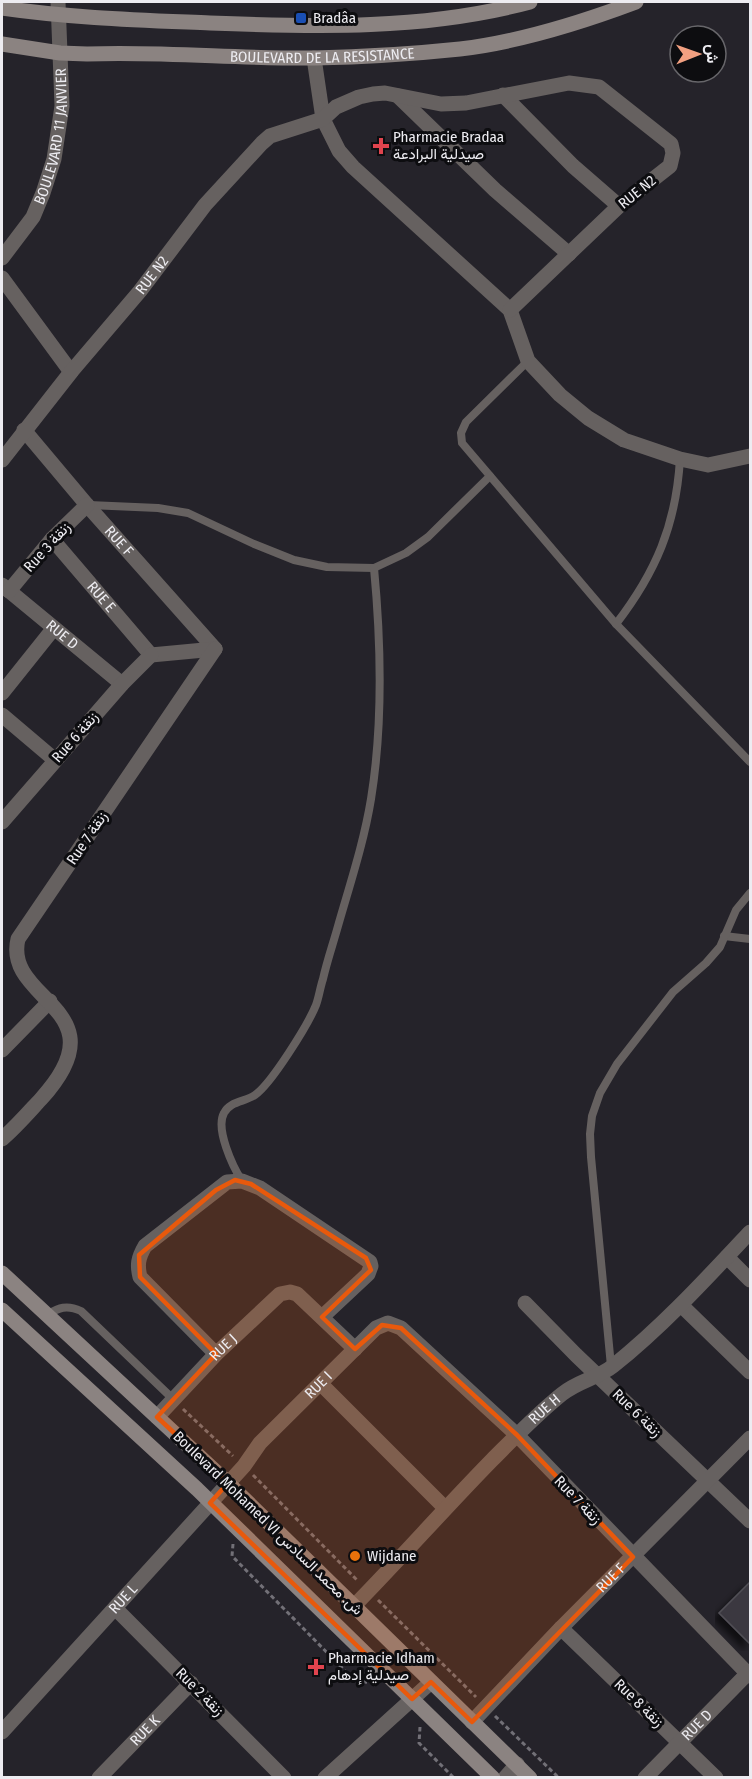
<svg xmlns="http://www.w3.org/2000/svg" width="752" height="1779" viewBox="0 0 752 1779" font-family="'Fira Sans Condensed',Vazirmatn,sans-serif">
	<defs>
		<filter id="shadow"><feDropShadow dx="-5.5" dy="5.5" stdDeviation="3" flood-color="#0009"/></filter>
	</defs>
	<rect width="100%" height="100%" fill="#25232a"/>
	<!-- building -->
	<polygon fill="#3b3941" stroke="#514f57" stroke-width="1.5" filter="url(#shadow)" points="750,1582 750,1644 719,1613"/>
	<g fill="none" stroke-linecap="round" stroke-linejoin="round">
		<!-- path -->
		<g stroke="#727077" stroke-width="3" stroke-dasharray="4.5 3" stroke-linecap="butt">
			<polyline points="183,1409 233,1456"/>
			<polyline points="253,1475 358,1581"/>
			<polyline points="233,1544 232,1556 355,1681 374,1683"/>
			<polyline points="378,1600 476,1697"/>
			<polyline points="495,1716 559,1778"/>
			<polyline points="420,1727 419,1743 454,1778"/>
		</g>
		<!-- service -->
		<g stroke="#666160" stroke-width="8">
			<polyline points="528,361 466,422 461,433 462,443 616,624 750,762"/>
			<polyline points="89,505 158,508 188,513 254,544 294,560 327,567 374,568 406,553 428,537 490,476"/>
			<path d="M616,624C656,572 676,525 680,459"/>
			<polyline points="724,936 750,939"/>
			<path d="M242,1181C233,1167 215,1129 224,1113C230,1101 245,1102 255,1095C271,1084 308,1025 316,1005C319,997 320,988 323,979C327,961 333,944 338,926C350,884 364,842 371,799C383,725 381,642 374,568"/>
			<path d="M46,1315C59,1308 66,1304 81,1311L173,1399"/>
			<polyline points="611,1366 591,1157 590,1134 592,1116 600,1093 617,1064 673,992 706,963 720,947 736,910 750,893"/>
		</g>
		<!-- minor -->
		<g stroke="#666160" stroke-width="15">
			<polyline points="314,58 323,119 339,151 353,167 510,310 528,361 560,395 588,418 624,440 680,459 708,465 750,456"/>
			<polyline points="503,95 573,166 619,206"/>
			<polyline points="398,96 495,190 569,254"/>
			<path id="s1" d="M2,258L33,217L43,193L54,159L62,106L60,53"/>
			<polyline points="2,278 71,372"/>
			<path id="s2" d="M24,430L87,505L215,649"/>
			<path id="s3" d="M2,460L71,372L140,291L205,205L262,143L270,136L323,119L336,107L359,97L373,94L385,93L441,104L466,103L569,83L599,87L671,144L673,153L670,166L619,206L510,310"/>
			<path id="s4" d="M52,539L151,655"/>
			<path id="s5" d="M2,585L122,684"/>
			<polyline points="9,591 52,539 87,505"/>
			<polyline points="151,655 215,649"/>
			<polyline points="2,693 54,628"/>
			<polyline points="2,715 55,760"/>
			<polyline points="2,822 122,684 151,655"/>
			<polyline points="2,1050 50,1001"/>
			<path d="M2,1139C16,1127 28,1113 41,1099C124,1008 3,1002 18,939L215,649"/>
			<polyline points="727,1257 750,1280"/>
			<polyline points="525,1303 576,1355 750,1521"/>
			<polyline points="681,1305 750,1372"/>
			<path d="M216,1354L140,1277C137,1265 138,1258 145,1246L227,1182L242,1181L260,1188L370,1262L371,1266L368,1274L322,1317"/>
			<polyline points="321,1384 445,1508"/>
			<path id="s6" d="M157,1417L216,1354L280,1294L290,1292L297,1294L355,1349"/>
			<path id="s7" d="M354,1606C401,1558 445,1508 492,1460C515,1437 537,1414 562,1394C578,1381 598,1378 613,1366C663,1326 707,1278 750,1232"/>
			<polyline points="115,1608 284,1778"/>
			<polyline points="561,1628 716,1778"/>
			<path id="s8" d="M472,1722L561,1628L750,1438"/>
			<path id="s9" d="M2,1732L244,1466L260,1443L376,1328L388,1323L401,1328L517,1435L750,1676"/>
			<path id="s10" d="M99,1778L191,1683"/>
			<polyline points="325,1778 431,1682"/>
			<polyline points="505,1778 517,1764"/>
			<path id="s11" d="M645,1778L748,1673"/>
		</g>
		<!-- tertiary -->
		<polyline stroke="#666160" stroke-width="15" points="58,2 60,53"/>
		<!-- secondary -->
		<g stroke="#8b8381" stroke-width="15">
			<path d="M2,8C71,18 140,20 210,23C316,27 426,30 530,2"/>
			<path id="s12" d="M2,44L60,53L87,54C163,51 239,59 315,58C363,57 412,54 460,49C520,42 580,23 636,2"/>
			<polyline points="2,1273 228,1483 530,1778"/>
			<polyline points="2,1310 197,1489 493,1778"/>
		</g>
	</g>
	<!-- marked area -->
	<path fill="#e8590c" fill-opacity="0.2" stroke="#e8590c" stroke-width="4.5" stroke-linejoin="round" d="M235,1180L251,1184L366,1258L371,1270L322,1317L355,1349L382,1325L401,1328L517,1435L633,1557L472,1722L431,1682L412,1699L382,1670L210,1503L228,1483L157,1417L216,1354L140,1277L139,1255L216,1190Z"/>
	<!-- markers -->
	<rect fill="#1a4fb4" stroke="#0d0d10" stroke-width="2" x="295" y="12" width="12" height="12" rx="3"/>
	<g fill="#e0444e" stroke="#0d0d10" stroke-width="2">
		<path d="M378 137h6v6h6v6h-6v6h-6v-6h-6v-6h6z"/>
		<path d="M313 1658h6v6h6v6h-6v6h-6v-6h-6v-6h6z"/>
	</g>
	<circle fill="#e8710a" stroke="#0d0d10" stroke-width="2" cx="355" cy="1556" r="6"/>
	<g text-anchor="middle" stroke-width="6" stroke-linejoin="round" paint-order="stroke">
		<!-- poi labels -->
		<g font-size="15" fill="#edecf1" stroke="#0d0d10" text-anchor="start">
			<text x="313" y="23">Bradâa</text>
			<text x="393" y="142">Pharmacie Bradaa<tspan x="393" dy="17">صيدلية البرادعة</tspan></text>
			<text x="367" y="1561">Wijdane</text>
			<text x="328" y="1663">Pharmacie Idham<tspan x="328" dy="17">صيدلية إدهام</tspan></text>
		</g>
		<!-- street labels -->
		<g font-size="15" fill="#edecf1" stroke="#0d0d10">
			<text dy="5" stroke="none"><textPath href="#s12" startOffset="321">BOULEVARD DE LA RESISTANCE</textPath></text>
			<text dy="5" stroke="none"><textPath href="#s1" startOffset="135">BOULEVARD 11 JANVIER</textPath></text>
			<text transform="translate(637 192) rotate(-39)" y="5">RUE N2</text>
			<text dy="5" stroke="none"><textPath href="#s3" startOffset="238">RUE N2</textPath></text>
			<text dy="5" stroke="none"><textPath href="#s2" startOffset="146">RUE F</textPath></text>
			<text transform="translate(47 547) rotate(-48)" y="5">Rue 3 زنقة</text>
			<text dy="5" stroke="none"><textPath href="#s4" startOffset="76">RUE E</textPath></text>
			<text dy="5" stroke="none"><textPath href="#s5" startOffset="78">RUE D</textPath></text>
			<text transform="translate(75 737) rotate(-49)" y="5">Rue 6 زنقة</text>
			<text transform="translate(87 838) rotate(-56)" y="5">Rue 7 زنقة</text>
			<text dy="5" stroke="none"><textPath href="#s6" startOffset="96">RUE J</textPath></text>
			<text dy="5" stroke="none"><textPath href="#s9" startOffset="470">RUE I</textPath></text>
			<text dy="5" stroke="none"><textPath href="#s7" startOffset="274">RUE H</textPath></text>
			<text transform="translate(637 1413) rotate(44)" y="5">Rue 6 زنقة</text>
			<text transform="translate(578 1500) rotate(46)" y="5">Rue 7 زنقة</text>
			<text transform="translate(268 1523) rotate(44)" y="5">Boulevard Mohamed VI ش. محمد السادس</text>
			<text dy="5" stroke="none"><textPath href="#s8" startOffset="200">RUE F</textPath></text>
			<text dy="5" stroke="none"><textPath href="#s9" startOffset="180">RUE L</textPath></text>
			<text transform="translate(200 1692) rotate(45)" y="5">Rue 2 زنقة</text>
			<text transform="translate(639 1703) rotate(44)" y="5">Rue 8 زنقة</text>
			<text dy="5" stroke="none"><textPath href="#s11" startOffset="74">RUE D</textPath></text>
			<text dy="5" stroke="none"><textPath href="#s10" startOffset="66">RUE K</textPath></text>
		</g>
	</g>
	<!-- border -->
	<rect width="752" height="1779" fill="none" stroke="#edecf1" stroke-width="6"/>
	<!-- north arrow -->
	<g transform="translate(698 54) rotate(89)"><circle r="28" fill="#0d0d10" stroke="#67666a" stroke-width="1.5"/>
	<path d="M0-4.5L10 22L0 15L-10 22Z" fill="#f2a081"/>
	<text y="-9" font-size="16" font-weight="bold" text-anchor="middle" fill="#edecf1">ش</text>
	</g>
</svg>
